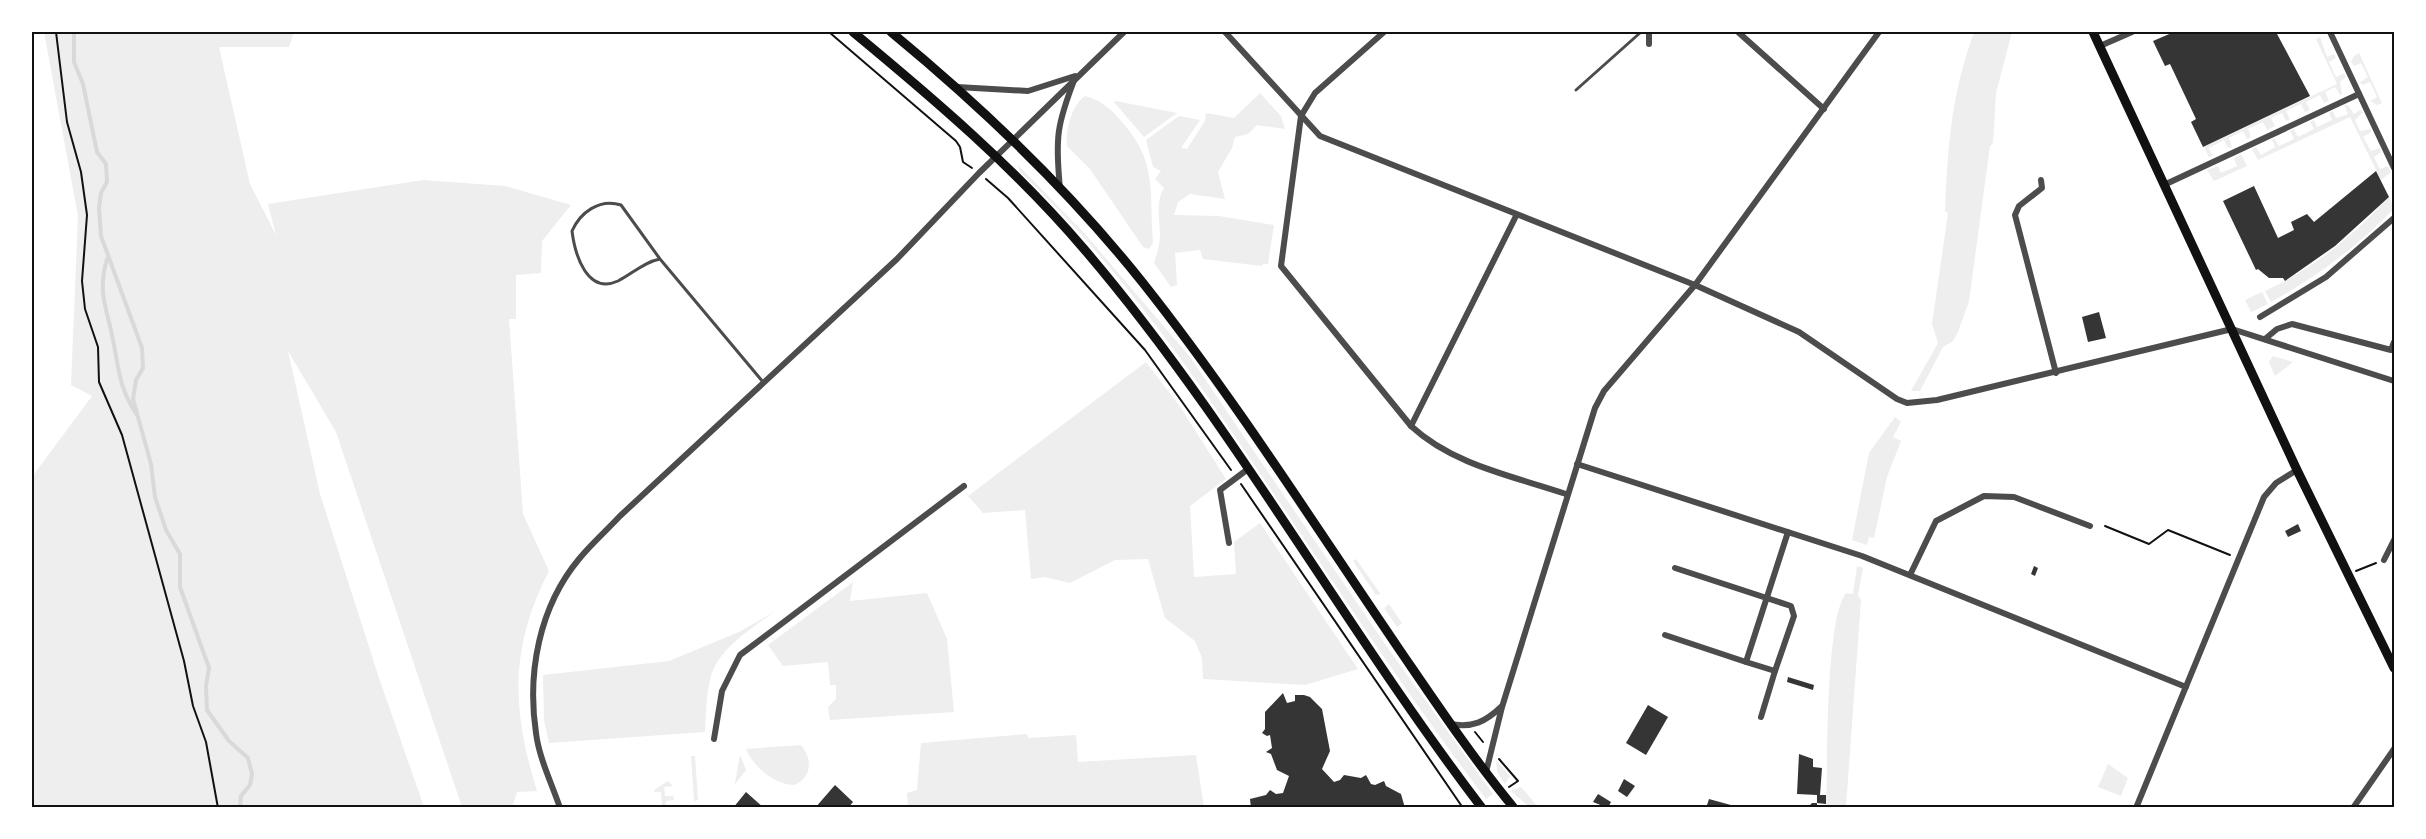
<svg xmlns="http://www.w3.org/2000/svg" width="2426" height="839" viewBox="0 0 2426 839" font-family="Helvetica,sans-serif">
	<rect width="100%" height="100%" fill="#fff"/>
	<!-- green -->
	<g fill="#eee">
		<path d="M44,32H294L289,47H219L250,184L276,235L268,204L423,180L505,186L571,205L542,241L541,273L516,275V319H509L523,514L549,571C509,649 512,710 537,791L517,792L512,807H462L336,432L288,351L320,494L378,675L424,807L32,808V477L92,396L71,385L78,216Z"/>
		<path d="M1974,32H2012L1996,93L1993,143L1990,146L1969,301L1958,332L1953,341L1943,347L1920,391H1911L1938,343L1932,324L1948,213L1945,211C1948,143 1951,97 1974,32Z"/>
		<polygon points="2320,37 2327,57 2334,54 2336,58 2329,62 2336,77 2344,73 2346,77 2340,82 2342,94 2340,95 2335,87 2325,92 2329,101 2324,103 2320,95 2306,102 2310,110 2305,112 2301,104 2286,111 2290,119 2286,121 2282,113 2271,118 2275,126 2267,130 2263,122 2248,129 2251,137 2247,139 2243,131 2229,138 2232,147 2228,148 2224,140 2209,148 2213,156 2209,157 2204,147 2337,84 2316,39"/>
		<polygon points="2359,53 2382,103 2377,105 2370,101 2377,97 2370,82 2362,85 2360,82 2368,77 2361,63 2354,66 2351,62 2354,56"/>
		<path d="M1260,93L1281,116L1285,129L1257,125L1248,134L1235,137L1232,148L1218,172L1225,199L1190,194L1178,202L1174,215L1219,216L1274,225L1268,264H1263L1262,266L1203,259L1200,250L1175,253L1177,285L1171,287L1154,263C1157,254 1160,245 1160,235C1160,219 1155,203 1164,188L1155,179L1161,171L1153,167L1146,140L1179,116L1200,120L1181,148L1187,149L1205,121L1206,113L1234,118Z"/>
		<path d="M1085,96C1101,100 1111,109 1122,122C1158,162 1149,193 1153,243L1149,249L1143,247L1090,169L1067,146C1065,130 1072,105 1085,96Z"/>
		<polygon points="1116,101 1177,113 1144,137 1114,102"/>
		<polygon points="2344,105 2348,105 2354,114 2360,110 2363,112 2355,120 2360,131 2371,129 2371,132 2363,137 2371,151 2380,148 2381,152 2374,157 2380,169 2388,166 2391,172 2381,180 2350,117 2258,160 2252,149 2256,147 2261,155 2275,147 2272,140 2275,139 2279,146 2294,139 2290,131 2294,129 2298,137 2314,129 2310,122 2314,120 2317,127 2332,120 2329,113 2333,111 2336,118 2348,114"/>
		<polygon points="2241,154 2247,166 2214,181 2207,170 2218,166 2221,173 2237,166 2234,158"/>
		<path d="M1018,165L1086,235L1190,357L1387,647L1493,794L1486,799C1404,691 1331,578 1255,466C1185,362 1112,258 1020,172Z"/>
		<path d="M2389,197L2394,209C2357,246 2317,277 2271,302L2265,291C2313,269 2354,235 2389,197Z"/>
		<polygon points="2262,292 2268,304 2251,312 2245,300"/>
		<polygon points="2273,356 2293,362 2275,376 2269,362"/>
		<polygon points="1146,362 1181,408 1226,479 1190,506 1194,577 1236,574 1234,542 1260,523 1358,669 1305,685 1203,679 1202,658 1195,641 1165,618 1148,559 1115,560 1070,583 1045,577 1031,579 1025,510 983,513 968,496"/>
		<polygon points="1895,417 1901,422 1893,437 1901,441 1887,477 1874,538 1869,537 1867,545 1852,540 1869,453"/>
		<polygon points="1356,559 1380,593 1380,594 1376,595 1353,561"/>
		<path d="M1857,566L1863,568L1858,595L1861,600L1846,807H1826C1828,766 1825,620 1846,593L1853,594Z"/>
		<polygon points="853,582 850,601 927,593 947,639 954,712 830,720 828,707 836,699 836,685 830,685 828,662 783,666 768,645"/>
		<polygon points="1389,604 1402,623 1397,627 1384,608"/>
		<path d="M774,612C750,630 717,649 710,680C706,697 706,715 705,732L549,743L544,720L543,675L669,661L739,632Z"/>
		<polygon points="1027,734 1028,738 1076,735 1078,762 1196,755 1204,807 908,807 907,793 917,790 921,743"/>
		<path d="M801,745C812,759 813,777 794,785C773,784 754,767 746,749Z"/>
		<polygon points="740,755 746,770 735,784 735,783"/>
		<polygon points="691,756 695,756 698,800 694,801"/>
		<polygon points="1496,760 1510,776 1505,784 1497,772"/>
		<polygon points="2108,764 2128,778 2121,796 2098,787"/>
		<polygon points="668,781 673,786 664,787 665,796 673,796 674,800 666,801 666,807 654,807 662,806 661,792 655,792 654,790"/>
		<polygon points="1521,787 1523,789 1538,807 1529,807 1511,791"/>
	</g>
	<g fill="none" stroke-linecap="round" stroke-linejoin="round">
		<!-- stream -->
		<g stroke="#d9d9d9" stroke-width="4">
			<polyline points="74,32 74,62 83,84 97,152 106,164 107,182 101,193 99,208 101,236 142,348 143,368 136,380 133,399 151,464 155,497 166,530 180,554 180,587 209,668 206,686 207,710 229,741 248,758 252,774 250,785 241,796 240,808"/>
			<path d="M107,259C97,294 107,307 113,340C119,370 119,388 137,415"/>
			<polyline points="32,805 36,808"/>
		</g>
	</g>
	<!-- building -->
	<g fill="#353535">
		<polygon points="2174,32 2276,32 2310,96 2203,147 2191,122 2196,119 2170,64 2165,66 2153,41"/>
		<polygon points="2376,171 2389,197 2335,246 2285,281 2283,278 2269,278 2258,269 2256,270 2223,201 2254,186 2278,238 2294,230 2291,222 2307,214 2314,222"/>
		<polygon points="2099,312 2106,338 2088,342 2082,317"/>
		<polygon points="2298,524 2301,531 2288,537 2285,531"/>
		<polygon points="2034,566 2038,568 2035,576 2031,574"/>
		<polygon points="1788,677 1814,685 1813,690 1787,682"/>
		<polygon points="1283,693 1287,703 1295,701 1295,695 1304,695 1310,697 1322,709 1330,751 1322,769 1334,782 1340,780 1344,775 1361,778 1366,775 1371,784 1375,785 1384,781 1386,786 1401,794 1405,808 1251,808 1250,799 1266,795 1270,790 1276,794 1283,793 1289,776 1277,770 1271,754 1266,752 1272,748 1270,735 1267,736 1262,733 1265,729 1265,712"/>
		<polygon points="1648,705 1668,717 1646,755 1626,743"/>
		<polygon points="1799,754 1813,759 1813,767 1822,768 1820,795 1826,795 1826,804 1817,803 1817,795 1797,794"/>
		<polygon points="1624,779 1635,786 1627,797 1618,791"/>
		<polygon points="835,785 853,802 848,808 815,808"/>
		<polygon points="746,792 764,808 733,808"/>
		<polygon points="1598,794 1611,802 1608,808 1593,802"/>
		<polygon points="1709,799 1738,807 1738,808 1706,808"/>
		<polygon points="1812,803 1817,803 1817,808 1807,808"/>
	</g>
	<g fill="none" stroke-linecap="round" stroke-linejoin="round">
		<!-- path -->
		<g stroke="#111" stroke-width="2">
			<polyline points="56,32 67,122 81,172 87,215 82,281 85,309 98,347 99,382 122,435 184,661 193,706 206,742 218,808"/>
			<polyline points="829,32 956,141 960,147 963,162 972,168"/>
			<polyline points="986,179 1008,198 1145,350 1231,470"/>
			<polyline points="1241,484 1463,808"/>
			<polyline points="2105,526 2149,544 2168,530 2230,555"/>
			<polyline points="2356,571 2376,563"/>
			<polyline points="1475,732 1483,742"/>
			<polyline points="1499,759 1518,781 1509,787"/>
		</g>
		<!-- service -->
		<g stroke="#4c4c4c" stroke-width="3">
			<polyline points="1576,90 1641,32"/>
			<path d="M660,259C644,262 632,274 618,281C587,295 575,255 572,231C580,213 599,198 621,205L660,259L763,382"/>
		</g>
		<!-- minor -->
		<g stroke="#4c4c4c" stroke-width="6">
			<polyline points="1225,32 1320,136 1695,285 1799,332 1897,399 1907,403 1937,400 2232,329 2394,381"/>
			<path d="M1384,32L1315,93L1301,116L1281,266L1411,426C1453,465 1513,476 1566,494"/>
			<polyline points="1738,32 1824,109"/>
			<polyline points="2330,32 2394,168"/>
			<polyline points="1649,44 1649,32"/>
			<polyline points="2100,46 2132,32"/>
			<polyline points="957,87 1028,91 1075,76"/>
			<polyline points="2041,180 2042,188 2019,206 2015,215 2056,373"/>
			<polyline points="2166,184 2359,94"/>
			<path d="M1060,188C1055,138 1057,124 1075,78"/>
			<polyline points="2260,317 2326,277 2394,218"/>
			<polyline points="2265,339 2277,329 2292,324 2391,350 2394,342"/>
			<polyline points="1411,426 1516,216"/>
			<polyline points="1577,464 1862,556 2186,687"/>
			<polyline points="1229,543 1220,490 1248,469"/>
			<polyline points="2384,560 2394,540"/>
			<polyline points="1675,568 1791,606 1794,616 1775,671 1746,662"/>
			<polyline points="1910,575 1936,521 1984,496 2014,497 2090,526"/>
			<polyline points="1665,635 1746,662 1788,532"/>
			<polyline points="1761,717 1775,671"/>
			<path d="M1450,724C1473,728 1485,722 1501,707"/>
			<polyline points="714,739 722,691 740,655 964,486"/>
			<polyline points="1486,772 1502,707 1595,408 1604,391 1695,285 1879,32"/>
			<path d="M560,808C552,784 539,758 536,733C527,673 539,607 579,559C591,544 607,530 620,516L897,259L979,173L1124,32"/>
			<polyline points="2136,808 2264,497 2276,483 2297,470"/>
			<polyline points="2353,808 2394,749"/>
		</g>
		<!-- secondary -->
		<polyline stroke="#111" stroke-width="9" points="2093,32 2297,470 2394,668"/>
		<!-- primary -->
		<g stroke="#111" stroke-width="9">
			<path d="M853,32C934,99 1015,168 1084,249C1233,423 1343,626 1482,808"/>
			<path d="M891,32C982,107 1069,190 1143,283C1235,399 1315,526 1399,649C1436,703 1472,757 1514,808"/>
		</g>
	</g>
	<!-- border -->
	<rect width="2426" height="839" fill="none" stroke="#ffffff" stroke-width="66"/>
	<rect x="33" y="33" width="2360" height="773" fill="none" stroke="#111" stroke-width="2"/>
</svg>
